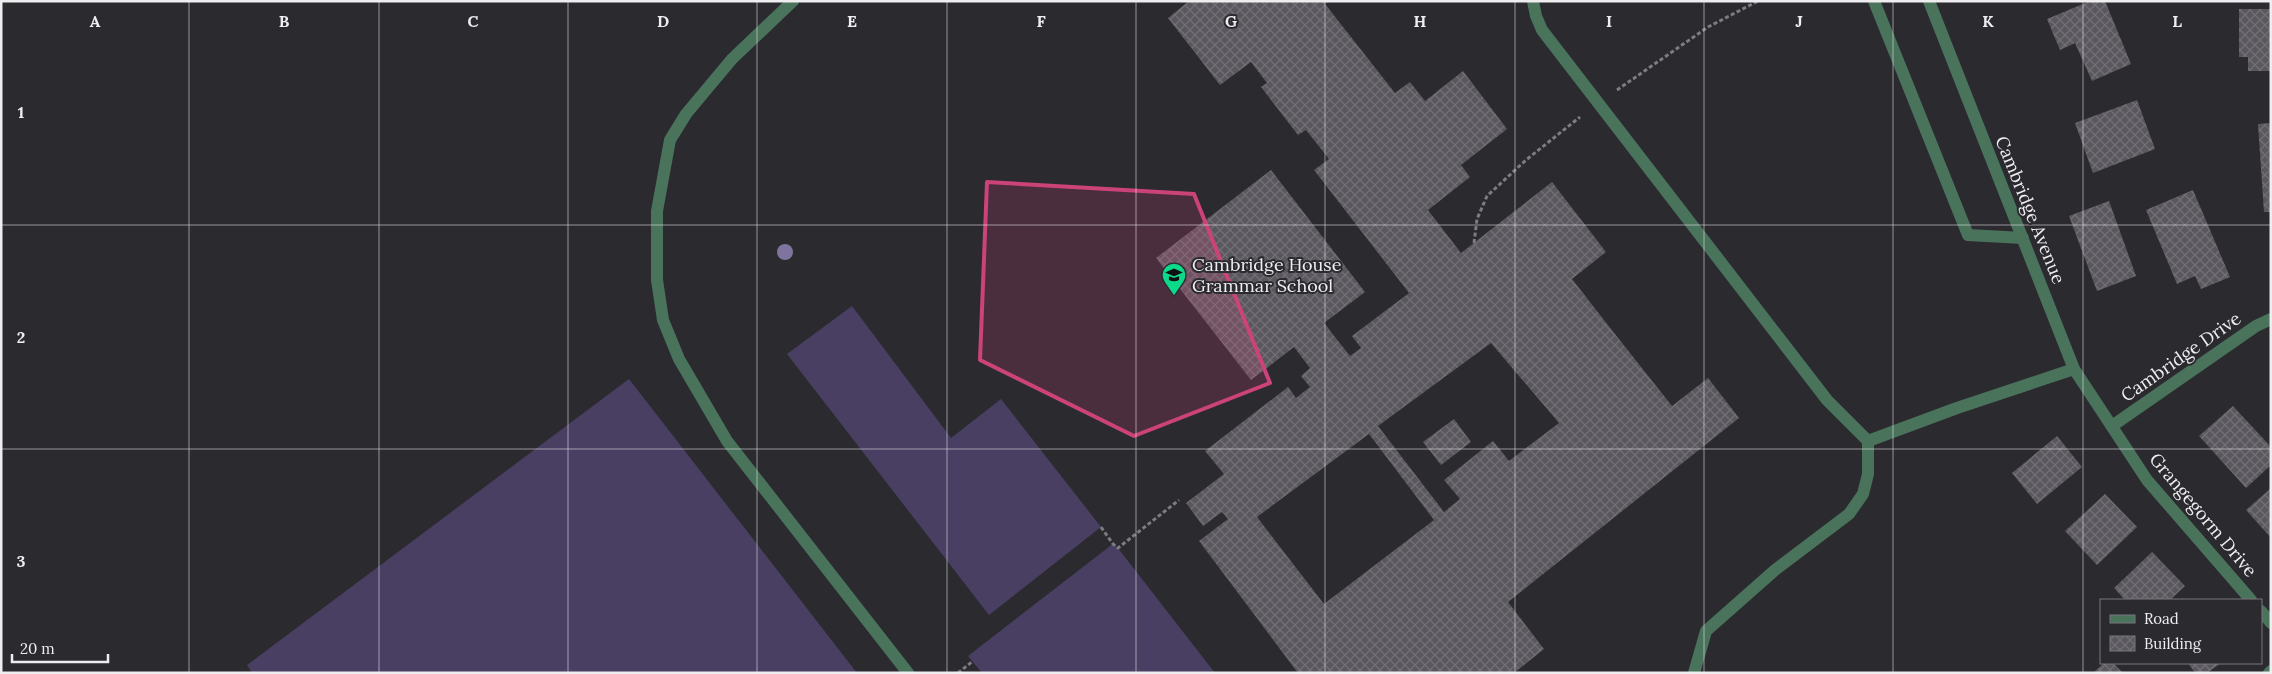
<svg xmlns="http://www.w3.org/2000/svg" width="2272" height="674" viewBox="0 0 2272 674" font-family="Lora,serif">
	<defs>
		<pattern id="building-cross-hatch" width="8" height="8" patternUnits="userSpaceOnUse" patternTransform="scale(1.25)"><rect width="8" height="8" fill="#5a585e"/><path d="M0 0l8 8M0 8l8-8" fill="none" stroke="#727075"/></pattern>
	</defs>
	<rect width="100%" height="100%" fill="#2b2a2f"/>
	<!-- pitch -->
	<g fill="#493f62">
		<polygon points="852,306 951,438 1001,399 1101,527 989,615 787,354"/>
		<polygon points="629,379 857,673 252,673 247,665"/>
		<polygon points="1114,543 1215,673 982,673 968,656"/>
	</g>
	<!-- building -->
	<g fill="url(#building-cross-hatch)" fill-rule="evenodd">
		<path d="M1189,1H1329L1325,4L1395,93L1410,82L1425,101L1463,71L1507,129L1461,165L1470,177L1428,210L1461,253L1552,182L1606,252L1572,279L1611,329L1672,406L1708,378L1739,418L1508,602L1544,649L1514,673H1298L1199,541L1228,519L1222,512L1203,526L1186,503L1224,474L1205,451L1288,387L1296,398L1310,387L1301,376L1310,368L1294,347L1251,380L1156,258L1271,170L1365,292L1324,323L1350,356L1361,348L1352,336L1409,293L1314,170L1329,159L1306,130L1298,135L1261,87L1267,83L1251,62L1220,85L1168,18ZM1491,343L1559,423L1509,461L1493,441L1444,480L1460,499L1444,512L1378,426ZM1369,434L1434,520L1324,604L1257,517Z"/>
		<polygon points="2090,1 2105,1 2131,64 2092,81 2075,43 2060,50 2047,19"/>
		<polygon points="2239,9 2271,9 2271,71 2248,71 2248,57 2239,57"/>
		<polygon points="2137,100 2155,149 2093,173 2075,123"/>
		<polygon points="2271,123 2271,212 2264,212 2258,124"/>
		<polygon points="2193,190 2230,277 2201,289 2195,276 2177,284 2146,210"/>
		<polygon points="2109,201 2136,276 2097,291 2069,216"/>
		<polygon points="2233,406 2271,447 2271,465 2246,488 2199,436"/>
		<polygon points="1454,419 1471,442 1441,465 1423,442"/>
		<polygon points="2057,436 2082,467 2037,504 2012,473"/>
		<polygon points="2271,488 2271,538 2246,510"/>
		<polygon points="2105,494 2137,527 2097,565 2065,531"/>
		<polygon points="2152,552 2185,586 2170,600 2125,600 2114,588"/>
		<polygon points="2104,663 2113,663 2123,673 2093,673"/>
		<polygon points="2188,663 2221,663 2207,673 2195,673"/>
	</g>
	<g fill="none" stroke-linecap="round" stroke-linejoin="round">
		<!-- path -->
		<g stroke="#7d7c80" stroke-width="3" stroke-dasharray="4 2.5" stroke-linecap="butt">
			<polyline points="1617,90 1708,27 1758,1"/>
			<polyline points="1474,243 1477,219 1487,196 1526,160 1580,117"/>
			<polyline points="1101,527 1113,544 1118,548 1179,500"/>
			<polyline points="958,673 973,661"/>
		</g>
		<!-- service -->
		<g stroke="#4a735c" stroke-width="12">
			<polyline points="793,1 732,59 686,114 670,140 657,211 657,280 663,320 679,359 727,441 908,673"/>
			<polyline points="1533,1 1536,16 1542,30 1827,400 1868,441 1957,408 2074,369"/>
			<polyline points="1874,1 1968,235 2023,238"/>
			<polyline points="1694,673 1706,631 1775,570 1849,514 1863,494 1868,474 1868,441"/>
		</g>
		<!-- minor -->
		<g stroke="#4a735c" stroke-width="12">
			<polyline points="1929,1 2074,369 2147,480 2251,600"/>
			<polyline points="2112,426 2256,326 2271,319"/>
			<polyline points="2261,611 2271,623"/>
			<polyline points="2269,673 2271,671"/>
		</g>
	</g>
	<!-- trees -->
	<circle fill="#7f749e" cx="785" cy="252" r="8"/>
	<!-- marked area -->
	<path fill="#cb4379" fill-opacity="0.2" stroke="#cb4379" stroke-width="4" stroke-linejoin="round" d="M987,182L1194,194L1270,383L1134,436L980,360Z"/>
	<!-- grid -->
	<path fill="none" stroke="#eeedf0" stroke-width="1" stroke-opacity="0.55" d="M189,1V673M379,1V673M568,1V673M757,1V673M947,1V673M1136,1V673M1325,1V673M1515,1V673M1704,1V673M1893,1V673M2083,1V673M1,225H2271M1,449H2271"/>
	<!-- icons -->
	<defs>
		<symbol id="school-pin" viewBox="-11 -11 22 30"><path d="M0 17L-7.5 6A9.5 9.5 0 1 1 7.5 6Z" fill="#0dd98a" stroke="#2b2a2f"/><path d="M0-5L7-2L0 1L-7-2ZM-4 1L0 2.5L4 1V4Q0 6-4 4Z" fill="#111"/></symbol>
	</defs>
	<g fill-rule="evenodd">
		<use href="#school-pin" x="1160" y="261" width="28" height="38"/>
	</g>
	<g text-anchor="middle" stroke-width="4" stroke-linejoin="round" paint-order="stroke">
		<!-- street labels -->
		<g font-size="18" fill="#eeedf0" stroke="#2b2a2f">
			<text transform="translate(2030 210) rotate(68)" y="6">Cambridge Avenue</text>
			<text transform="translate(2181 357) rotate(-35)" y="6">Cambridge Drive</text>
			<text transform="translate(2203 515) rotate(50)" y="6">Grangegorm Drive</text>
		</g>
		<!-- poi labels -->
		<g font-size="18" fill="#eeedf0" stroke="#2b2a2f" text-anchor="start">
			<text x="1192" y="271">Cambridge House<tspan x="1192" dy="21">Grammar School</tspan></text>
		</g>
	</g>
	<g font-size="16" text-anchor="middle" font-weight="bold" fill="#eeedf0" stroke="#2b2a2f" stroke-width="4" stroke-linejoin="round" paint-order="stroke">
		<text x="95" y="27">A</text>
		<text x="284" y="27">B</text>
		<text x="473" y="27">C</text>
		<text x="663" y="27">D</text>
		<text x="852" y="27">E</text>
		<text x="1041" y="27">F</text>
		<text x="1231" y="27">G</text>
		<text x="1420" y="27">H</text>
		<text x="1609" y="27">I</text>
		<text x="1799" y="27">J</text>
		<text x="1988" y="27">K</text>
		<text x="2177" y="27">L</text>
		<text x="21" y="118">1</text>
		<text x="21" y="343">2</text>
		<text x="21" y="567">3</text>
	</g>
	<!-- border -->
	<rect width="2272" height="674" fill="none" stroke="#eeedf0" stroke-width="5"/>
	<!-- legend -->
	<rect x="2100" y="599" width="162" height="65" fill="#2b2a2f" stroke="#79787c"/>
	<rect x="2110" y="615" width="25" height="8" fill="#4a735c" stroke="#79787c"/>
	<text x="2144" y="624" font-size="15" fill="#eeedf0">Road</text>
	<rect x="2110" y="636" width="25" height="15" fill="url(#building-cross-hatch)" stroke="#79787c"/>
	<text x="2144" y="649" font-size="15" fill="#eeedf0">Building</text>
	<!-- scale -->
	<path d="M12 654v8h96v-8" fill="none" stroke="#eeedf0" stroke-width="2.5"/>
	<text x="20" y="654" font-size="15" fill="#eeedf0" stroke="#2b2a2f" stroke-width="4" paint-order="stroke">20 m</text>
</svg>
